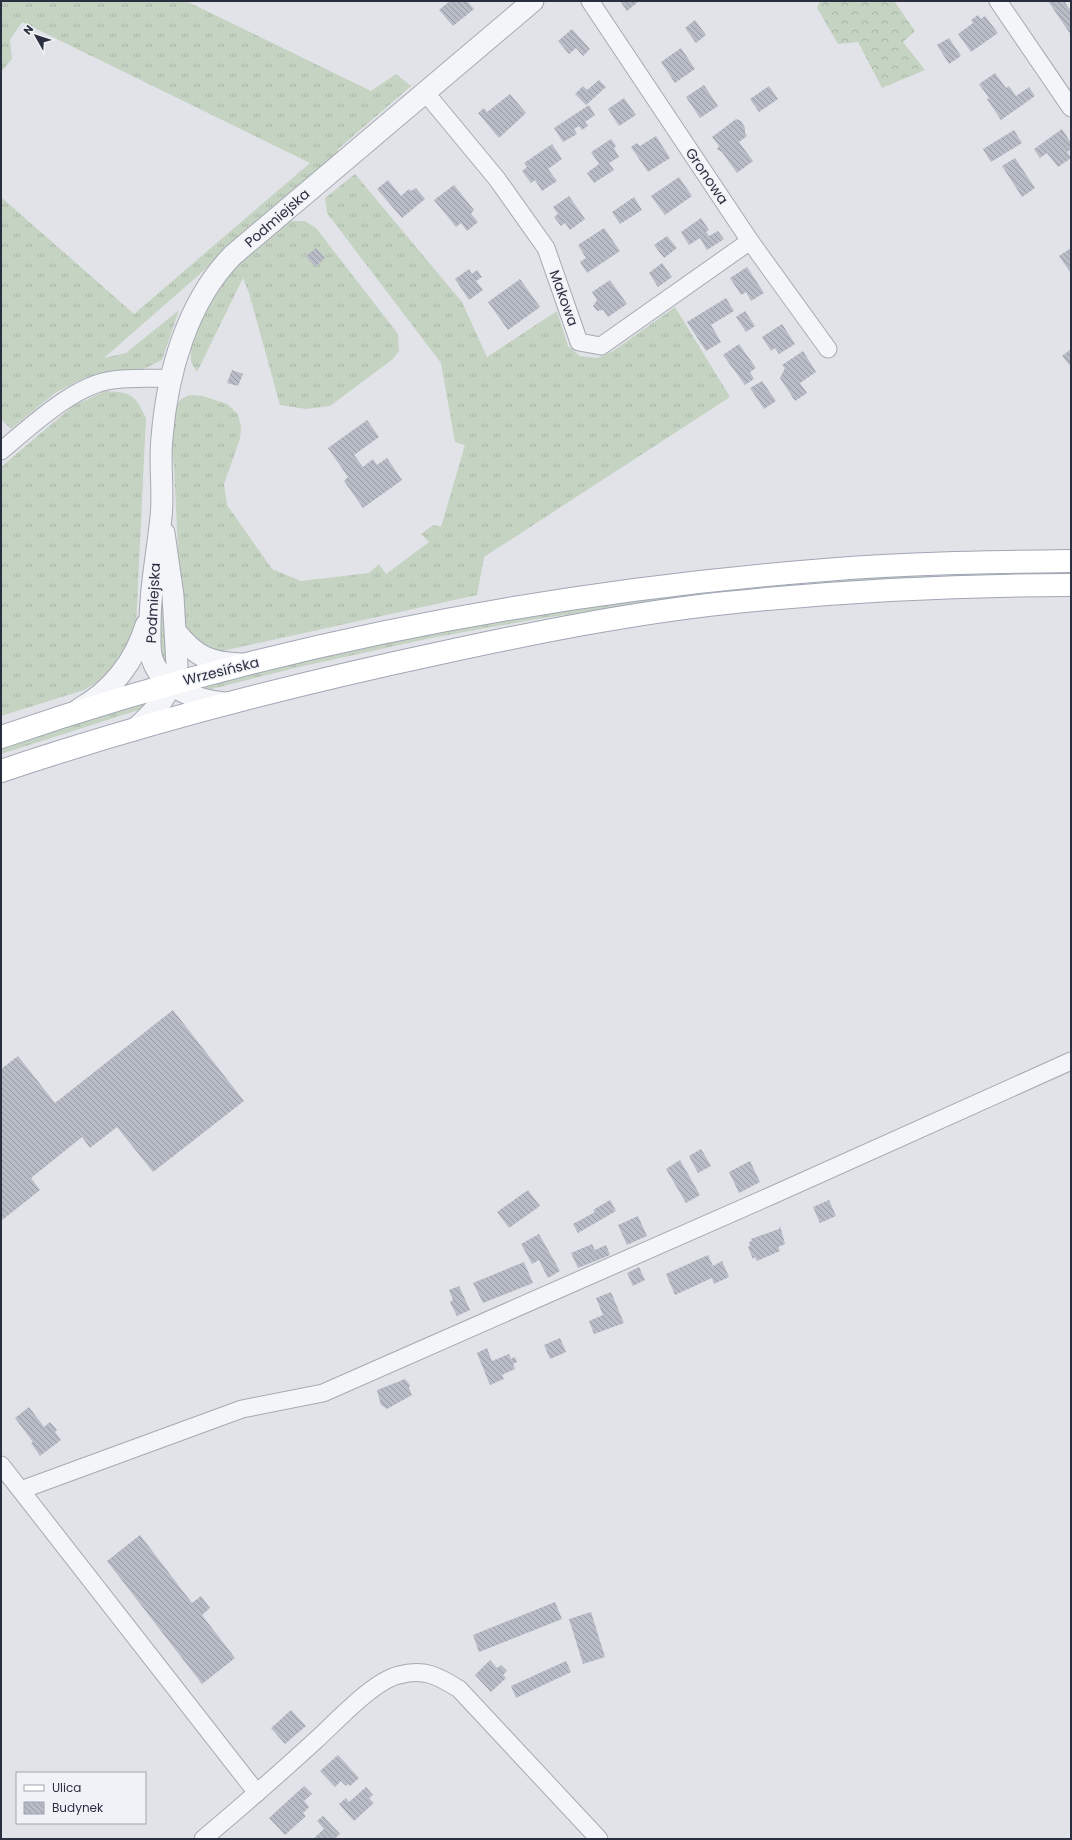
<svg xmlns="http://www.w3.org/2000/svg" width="1072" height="1840" viewBox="0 0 1072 1840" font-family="Poppins,sans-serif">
	<defs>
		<pattern id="grass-tufts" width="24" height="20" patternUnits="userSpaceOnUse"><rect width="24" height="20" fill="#c5d3c2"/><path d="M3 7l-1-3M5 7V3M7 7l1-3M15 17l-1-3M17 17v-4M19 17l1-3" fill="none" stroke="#a9b5a8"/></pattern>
		<pattern id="forest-crowns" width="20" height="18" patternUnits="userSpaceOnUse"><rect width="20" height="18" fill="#c5d3c2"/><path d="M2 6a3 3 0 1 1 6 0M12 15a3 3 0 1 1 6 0" fill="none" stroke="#a9b5a8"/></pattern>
		<pattern id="building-back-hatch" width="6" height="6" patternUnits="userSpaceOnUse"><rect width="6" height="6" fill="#b8bcc6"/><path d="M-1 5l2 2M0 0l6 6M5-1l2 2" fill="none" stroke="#9699a2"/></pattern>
	</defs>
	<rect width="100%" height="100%" fill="#e1e3e9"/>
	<!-- grass -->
	<g fill="url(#grass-tufts)">
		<polygon points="1,1 186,1 371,91 396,74 411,86 337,150 339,152 104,358 126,353 179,310 162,360 140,371 86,377 55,393 11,429 1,419 1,197 134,314 310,163 22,22 10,40 12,59 1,72"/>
		<polygon points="355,174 462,302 487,357 557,311 568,346 580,356 597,358 613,351 675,307 730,397 484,557 477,595 213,653 187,632 181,613 174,467 170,433 172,411 181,399 190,395 203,396 227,404 238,414 241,427 240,439 224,484 227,505 272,569 301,581 369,573 379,564 386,574 429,542 421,534 433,525 441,527 465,445 455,442 441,363 327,213 325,198"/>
		<polygon points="287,221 305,221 316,228 398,334 399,351 393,359 330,406 306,409 280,405 249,293 243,278 197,372 191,362 191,347 200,322 229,270"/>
		<path d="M105,391C132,393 134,393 146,418L136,625L118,665L101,680L84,690L1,716V467L73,406Z"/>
		<polygon points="159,555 169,660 166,665 156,651"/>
		<polygon points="1071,572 1071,577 646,603 537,619 431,638 299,667 208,690 197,686 361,647 537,613 685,594 887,577"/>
		<polygon points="156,697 151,706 1,754 1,746"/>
	</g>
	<!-- forest -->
	<polygon fill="url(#forest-crowns)" points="820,1 894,1 915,31 903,42 925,70 882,88 858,42 838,44 817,8"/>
	<!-- building -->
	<g fill="url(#building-back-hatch)">
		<polygon points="450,1 467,1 474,9 453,26 439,10"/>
		<polygon points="620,1 639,1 627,11"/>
		<polygon points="1048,1 1064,1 1071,11 1071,35"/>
		<polygon points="978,15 981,19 985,16 998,33 971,52 958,34 973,23 971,20"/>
		<polygon points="695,20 706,35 696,43 685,28"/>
		<polygon points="572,29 590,49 583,56 576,48 569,54 558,41"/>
		<polygon points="949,38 961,56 949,64 937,45"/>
		<polygon points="681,48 695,69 675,83 661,62"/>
		<polygon points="995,73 1006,88 1009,86 1016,96 1029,87 1035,96 1001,120 987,99 989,98 979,84"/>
		<polygon points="599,80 606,87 586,105 575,94 583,86 587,90"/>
		<polygon points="704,85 718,106 700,118 686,97"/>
		<polygon points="769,86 778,99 759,112 750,99"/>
		<polygon points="510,94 526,113 499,138 478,113 484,108 487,112"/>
		<polygon points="624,98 636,115 619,126 608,109"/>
		<polygon points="589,105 595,115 585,122 588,126 582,130 579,126 574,129 577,134 563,142 554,128"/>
		<polygon points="736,119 741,121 745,128 745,133 747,136 739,142 753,161 737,173 722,152 717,149 719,146 712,137"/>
		<polygon points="1062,129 1071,143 1071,149 1067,152 1071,158 1058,167 1047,153 1040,158 1034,149"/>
		<polygon points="1014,130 1022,143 991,162 983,149"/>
		<polygon points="656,136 670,158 648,172 631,147 637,143 640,146"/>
		<polygon points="611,139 616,146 614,148 619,157 609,163 614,170 594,183 587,173 599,164 591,152"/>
		<polygon points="552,144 562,159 548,169 557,181 542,191 535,180 531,183 522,171 527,167 524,163"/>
		<polygon points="1015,158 1035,188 1022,197 1002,166"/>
		<polygon points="679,177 692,196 665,215 651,196"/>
		<polygon points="388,180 401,196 409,189 411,191 416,188 425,199 402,218 377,189"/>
		<polygon points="454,185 474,210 471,214 478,222 467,231 461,223 456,227 434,200"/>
		<polygon points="569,196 585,219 570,230 565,223 561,226 554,217 558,214 553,207"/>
		<polygon points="634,197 642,210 620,224 612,212"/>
		<polygon points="701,218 709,230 706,232 709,236 718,231 724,239 707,250 700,238 689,245 681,232"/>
		<polygon points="604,228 620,251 587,273 580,262 586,258 578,245"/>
		<polygon points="667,236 677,248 664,258 654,245"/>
		<polygon points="316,248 325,258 315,267 306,256"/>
		<polygon points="1071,248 1071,272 1070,272 1059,256"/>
		<polygon points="662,263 672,277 658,287 649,273"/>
		<polygon points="747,267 764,293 751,301 746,292 741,295 730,278"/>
		<polygon points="469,269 472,274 477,270 482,277 476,281 483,290 469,300 455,279"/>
		<polygon points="520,279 540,307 508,330 488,302"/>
		<polygon points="610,280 627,304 608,317 603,310 597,311 593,306 597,300 592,292"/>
		<polygon points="726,298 734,311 711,325 721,342 706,351 687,322"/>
		<polygon points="745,311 755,326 746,332 736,317"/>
		<polygon points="782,324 795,344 779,354 775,348 771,351 762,337"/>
		<polygon points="739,344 756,368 750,372 754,379 745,385 723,355"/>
		<polygon points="1071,349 1071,367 1062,356"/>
		<polygon points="803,351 816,372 800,383 807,393 795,401 780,378 785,368 782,365"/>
		<polygon points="232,370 243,374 238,386 227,383"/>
		<polygon points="762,381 776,401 764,409 750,388"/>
		<polygon points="367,420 379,437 354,455 363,467 373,459 377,465 387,458 402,480 363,508 344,481 348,477 328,448"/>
		<polygon points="173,1010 244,1101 153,1172 117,1127 90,1148 82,1137 31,1178 40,1190 1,1221 1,1069 18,1056 55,1103"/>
		<polygon points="701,1149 711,1166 698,1173 689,1156"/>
		<polygon points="680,1160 700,1195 686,1203 666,1169"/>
		<polygon points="750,1161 760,1182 739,1193 729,1172"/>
		<polygon points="528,1190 540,1206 509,1228 497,1212"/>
		<polygon points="610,1200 616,1211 578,1233 573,1224 595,1212 593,1210"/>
		<polygon points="829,1200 836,1216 820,1223 813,1207"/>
		<polygon points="638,1216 647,1236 627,1245 618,1225"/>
		<polygon points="780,1226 785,1244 778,1247 780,1251 757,1261 755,1257 753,1259 748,1247 750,1246 749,1242 752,1241 751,1239 779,1229"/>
		<polygon points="539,1234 560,1271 548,1278 539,1260 532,1264 521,1244"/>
		<polygon points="592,1244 595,1250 606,1245 610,1255 578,1268 571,1253"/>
		<polygon points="708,1255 713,1266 722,1261 729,1277 714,1284 712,1278 675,1295 666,1274"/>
		<polygon points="524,1262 533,1283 483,1303 473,1283"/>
		<polygon points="639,1267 645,1280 633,1286 627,1273"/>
		<polygon points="459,1286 470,1310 457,1316 450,1302 453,1300 449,1290"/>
		<polygon points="611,1292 624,1323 594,1334 589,1321 603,1315 596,1298"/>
		<polygon points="560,1338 566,1352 550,1359 544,1345"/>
		<polygon points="487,1348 492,1361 509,1354 511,1359 515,1357 517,1362 513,1364 515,1369 502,1375 504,1379 490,1385 477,1353"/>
		<polygon points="405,1379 410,1385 409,1388 412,1395 387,1409 381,1405 377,1390"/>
		<polygon points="29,1407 44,1427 50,1422 57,1430 55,1432 61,1440 40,1456 31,1443 33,1442 15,1418"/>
		<polygon points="140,1535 192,1603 201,1596 210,1608 202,1615 235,1658 202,1684 107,1561"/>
		<polygon points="555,1602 562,1619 479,1652 473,1635"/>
		<polygon points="591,1612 605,1657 583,1664 569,1619"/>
		<polygon points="490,1660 497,1668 501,1665 507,1671 503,1675 506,1678 491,1692 475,1675"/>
		<polygon points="566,1661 571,1672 516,1698 511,1686"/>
		<polygon points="291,1710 306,1726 285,1744 271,1728"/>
		<polygon points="338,1755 359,1778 350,1786 348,1784 346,1786 341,1781 335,1787 320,1771"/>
		<polygon points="304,1786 312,1794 304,1801 309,1807 303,1813 306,1816 285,1835 269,1818"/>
		<polygon points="366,1787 373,1795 369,1798 374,1803 354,1821 339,1804 346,1798 349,1802"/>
		<polygon points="323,1816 340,1834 334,1839 313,1839 324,1829 317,1821"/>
	</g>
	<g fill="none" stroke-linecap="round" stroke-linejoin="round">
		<defs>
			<g id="minor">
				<polyline points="590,1 750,241 828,349"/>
				<polyline points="998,1 1071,108"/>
				<polyline points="425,92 497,179 546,248 579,342 601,346 750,241"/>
				<path d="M1,451C30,427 75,384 113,380C132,377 152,379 171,378"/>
				<polyline points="1,1465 257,1793"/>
				<polyline points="21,1490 242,1409 323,1393 775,1194 1071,1061"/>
				<path d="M203,1839C241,1807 279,1774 316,1740C336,1722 373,1681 399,1675C424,1668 438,1676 459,1689L599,1839"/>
			</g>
			<g id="tertiary">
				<path d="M176,632C196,657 210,663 242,664"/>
				<path d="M225,703C199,701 165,689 154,664C149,654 150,644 150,634C149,594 157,556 161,517C164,491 159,464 162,438C167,374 187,302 233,255L533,1"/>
				<path d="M79,709C112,691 135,661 146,625"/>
				<path d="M134,730C156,710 171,695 177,665L173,596L164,533"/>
			</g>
			<g id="primary">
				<path d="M1,737C267,646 545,592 825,570C907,563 989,562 1071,561"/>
				<path d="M1,771C147,722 295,684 445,652C538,632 632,613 726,603C840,591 956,585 1071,585"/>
			</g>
		</defs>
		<!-- minor casing -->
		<use href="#minor" stroke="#a6a9b3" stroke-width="19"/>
		<!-- tertiary casing -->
		<use href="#tertiary" stroke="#a6a9b3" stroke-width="23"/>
		<!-- primary casing -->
		<use href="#primary" stroke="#a1a6b5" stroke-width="24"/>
		<!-- minor -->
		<use href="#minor" stroke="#f4f5f8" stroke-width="17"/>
		<!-- tertiary -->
		<use href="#tertiary" stroke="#f4f5f8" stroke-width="21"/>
		<!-- primary -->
		<use href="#primary" stroke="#fff" stroke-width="22"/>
	</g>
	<g text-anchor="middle" stroke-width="3" stroke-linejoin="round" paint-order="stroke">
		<!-- street labels -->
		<g font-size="14" fill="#2a2f40" stroke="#f1f2f7">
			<text transform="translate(707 176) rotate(56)" y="5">Gronowa</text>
			<text transform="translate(277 218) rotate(-41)" y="5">Podmiejska</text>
			<text transform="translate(564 298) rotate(70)" y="5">Makowa</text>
			<text transform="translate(153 603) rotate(-87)" y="5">Podmiejska</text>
			<text transform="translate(221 671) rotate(-14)" y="5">Wrzesińska</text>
		</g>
	</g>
	<!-- border -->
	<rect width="1072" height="1840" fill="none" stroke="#2a2f40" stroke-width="4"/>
	<!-- legend -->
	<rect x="16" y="1772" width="130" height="52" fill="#f1f2f7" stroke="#a1a4ae"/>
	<rect x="24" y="1785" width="20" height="6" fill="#ffffff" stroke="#a1a4ae"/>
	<text x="52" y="1792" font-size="12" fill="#2a2f40">Ulica</text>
	<rect x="24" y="1802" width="20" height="12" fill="url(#building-back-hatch)" stroke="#a1a4ae"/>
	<text x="52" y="1812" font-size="12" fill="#2a2f40">Budynek</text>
	<!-- north arrow -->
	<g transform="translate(36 36) rotate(309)" stroke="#f1f2f7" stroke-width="3" paint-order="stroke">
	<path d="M0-3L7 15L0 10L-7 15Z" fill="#2a2f40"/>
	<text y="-6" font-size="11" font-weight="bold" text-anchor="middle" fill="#2a2f40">N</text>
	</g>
</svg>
